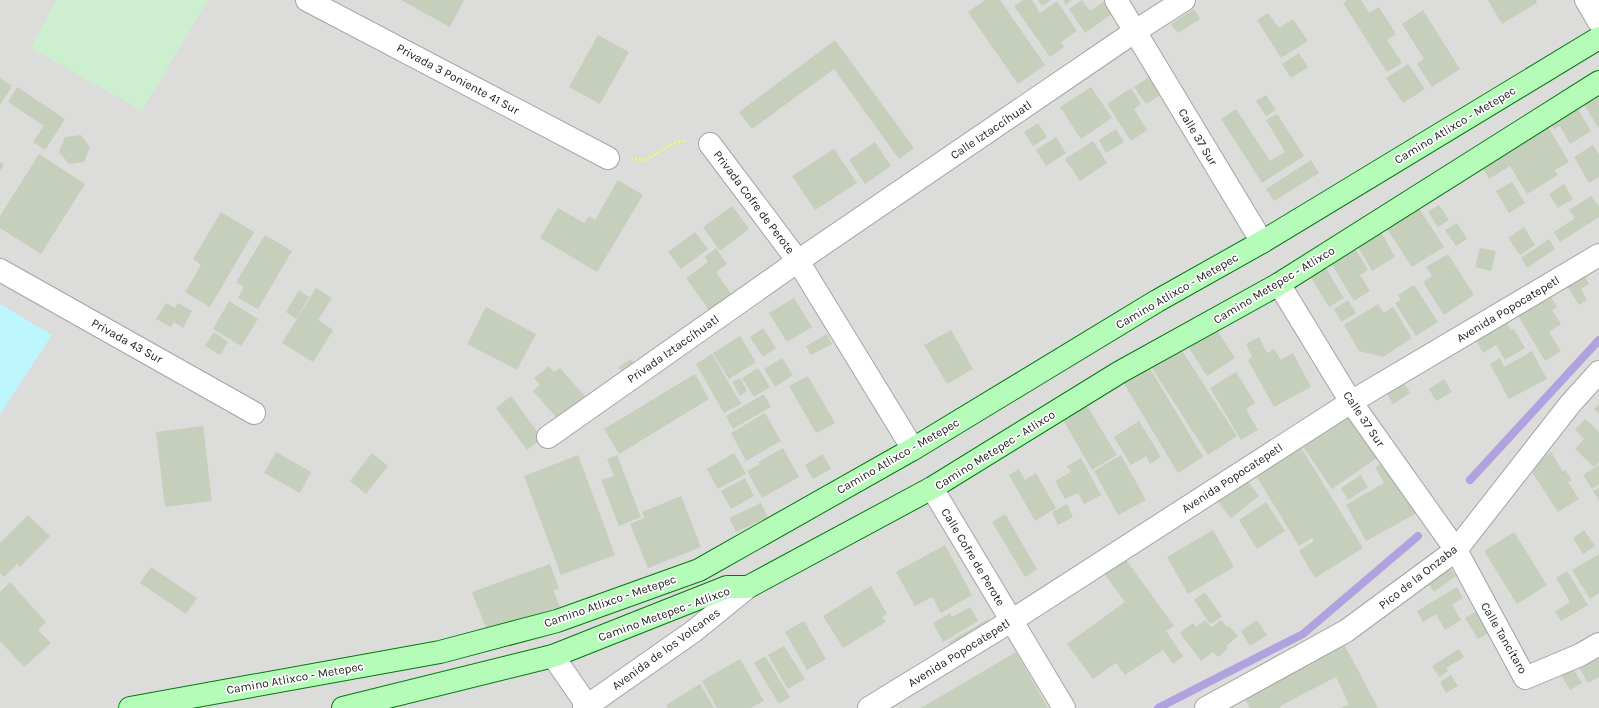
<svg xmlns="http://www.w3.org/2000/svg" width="1599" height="708" viewBox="0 0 1599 708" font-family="Karla,sans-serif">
	<rect width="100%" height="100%" fill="#e7efe3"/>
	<!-- residential -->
	<rect fill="#dcdcda" x="0" y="0" width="1599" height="708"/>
	<!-- farmland -->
	<polygon fill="#cdefd0" points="56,0 208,0 142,111 31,48"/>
	<!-- park -->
	<polygon fill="#bdf6fc" points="0,304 52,335 0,414"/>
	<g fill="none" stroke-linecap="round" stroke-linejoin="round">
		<!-- stream -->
		<g stroke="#b0a1df" stroke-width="8">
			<polyline points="1470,480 1599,340"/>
			<polyline points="1158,708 1303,634 1418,536"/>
		</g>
	</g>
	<!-- building -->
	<g fill="#c6cfbc">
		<polygon points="401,0 464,0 450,27"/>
		<polygon points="985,0 1000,0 1045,65 1018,84 968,12"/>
		<polygon points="1023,0 1032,0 1040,13 1057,1 1077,31 1061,42 1064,47 1050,57 1014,6"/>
		<polygon points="1038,0 1051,0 1042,6"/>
		<polygon points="1063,0 1072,0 1066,5"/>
		<polygon points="1082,0 1090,11 1103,2 1112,14 1085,33 1069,9"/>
		<polygon points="1348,0 1361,0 1369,13 1379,7 1396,34 1387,40 1402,63 1387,72 1343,3"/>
		<polygon points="1488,0 1536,0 1537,3 1502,24"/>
		<polygon points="1194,9 1200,19 1178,33 1171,24"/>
		<polygon points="1423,10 1460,69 1432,87 1417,64 1424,59 1402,24"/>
		<polygon points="1268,13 1279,28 1293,19 1308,41 1281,58 1257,20"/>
		<polygon points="598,35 629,52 600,104 569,87"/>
		<polygon points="835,40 914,148 899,159 834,69 752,129 739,112"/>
		<polygon points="1299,53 1308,67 1291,78 1282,64"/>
		<polygon points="1408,64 1425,89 1403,103 1386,78"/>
		<polygon points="1154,74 1165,92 1146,104 1134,87"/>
		<polygon points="0,78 12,86 0,105"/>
		<polygon points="17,87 65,119 45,150 33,142 44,126 8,102"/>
		<polygon points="1091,87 1112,118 1081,139 1060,107"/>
		<polygon points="1131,88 1141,104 1134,109 1147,130 1131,141 1107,104"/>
		<polygon points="1266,95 1276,110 1266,116 1256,101"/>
		<polygon points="1596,95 1599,99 1599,129 1583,103"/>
		<polygon points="1574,103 1591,131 1570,144 1560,126 1554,129 1547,119"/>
		<polygon points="1236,109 1270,161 1285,152 1266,120 1277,114 1304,156 1262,183 1221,119"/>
		<polygon points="1038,123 1047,137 1033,146 1024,132"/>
		<polygon points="1547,125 1569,162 1555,170 1558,175 1527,194 1510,166 1489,179 1481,164"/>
		<polygon points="1116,129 1124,142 1106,153 1099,140"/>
		<polygon points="81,135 90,147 84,162 69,164 59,152 65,137"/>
		<polygon points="1056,137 1066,153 1046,166 1036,150"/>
		<polygon points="1093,141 1107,163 1080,181 1065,159"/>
		<polygon points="875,142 891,166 865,184 849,160"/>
		<polygon points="1593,145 1599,155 1599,177 1589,183 1574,157"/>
		<polygon points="834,149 857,183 815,210 792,176"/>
		<polygon points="39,154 85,184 41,254 0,228 0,216"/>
		<polygon points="1311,160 1319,173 1274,201 1266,189"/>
		<polygon points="0,162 4,164 0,171"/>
		<polygon points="618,180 643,195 597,272 540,238 558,208 584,223 589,216 595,220"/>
		<polygon points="1512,182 1525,203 1509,213 1496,191"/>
		<polygon points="1564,184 1573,199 1558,208 1549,194"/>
		<polygon points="1591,196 1599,207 1599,217 1560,242 1554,232 1575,218 1569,210"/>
		<polygon points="1415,202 1444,247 1412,267 1383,223"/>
		<polygon points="1439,205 1449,220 1438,227 1428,212"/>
		<polygon points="732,206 749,229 720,251 703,227"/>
		<polygon points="221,212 254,232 210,307 185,292 201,265 193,259"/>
		<polygon points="1457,223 1467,239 1456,246 1445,230"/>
		<polygon points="1378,227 1395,257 1372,271 1358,247"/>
		<polygon points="1524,227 1535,245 1520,255 1508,238"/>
		<polygon points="695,232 708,249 681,269 668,252"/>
		<polygon points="265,235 292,251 258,309 238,298 244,287 236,282"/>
		<polygon points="1549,239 1555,249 1527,268 1521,258"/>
		<polygon points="716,248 727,264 716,272 736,301 714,317 686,278 708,262 705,257"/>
		<polygon points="1355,248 1368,270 1360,275 1370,291 1354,301 1331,263"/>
		<polygon points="1480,248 1496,251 1491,271 1475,267"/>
		<polygon points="1448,254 1474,295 1444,315 1423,282 1432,276 1426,267"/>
		<polygon points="1322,262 1344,298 1329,307 1307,271"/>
		<polygon points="1583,273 1589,284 1581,289 1587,300 1579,305 1566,284"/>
		<polygon points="1414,285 1438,322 1416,336 1395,303 1401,300 1398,295"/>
		<polygon points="316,288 332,298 318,320 333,330 313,362 282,343"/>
		<polygon points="299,290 309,297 296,319 286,312"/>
		<polygon points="1547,290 1557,307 1552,310 1561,324 1549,332 1561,351 1545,361 1517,314"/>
		<polygon points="794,298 812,327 787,342 769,313"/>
		<polygon points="1348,300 1356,313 1341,322 1334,309"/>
		<polygon points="229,301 258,319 241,346 213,329"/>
		<polygon points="166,303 175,308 178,303 192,311 183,328 174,322 171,327 156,319"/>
		<polygon points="1378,304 1384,313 1393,307 1412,338 1383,357 1359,351 1344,325"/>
		<polygon points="486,307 536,334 517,370 467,344"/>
		<polygon points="1502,315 1511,330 1514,329 1525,348 1505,360 1496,345 1483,353 1474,337"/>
		<polygon points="763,328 776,348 763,357 750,337"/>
		<polygon points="951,330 973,369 947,384 924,345"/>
		<polygon points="1217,330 1235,358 1207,376 1189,348"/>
		<polygon points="214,332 228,342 220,355 205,346"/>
		<polygon points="827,334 832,344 811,355 806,346"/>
		<polygon points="740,336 756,362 729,379 713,353"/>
		<polygon points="1259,337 1267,353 1274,349 1281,360 1293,353 1311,387 1274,407 1248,360 1252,357 1246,344"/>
		<polygon points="1177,343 1237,436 1208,455 1148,362"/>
		<polygon points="1532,351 1547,379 1509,399 1490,364 1500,358 1504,367"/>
		<polygon points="712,354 741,404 724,413 696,364"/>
		<polygon points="782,358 793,375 775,387 764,369"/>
		<polygon points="631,359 639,372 627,380 619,367"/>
		<polygon points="1146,362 1203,457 1178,473 1120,377"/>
		<polygon points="549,366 554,372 560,368 588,400 561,423 533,391 540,385 534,378"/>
		<polygon points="758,368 770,387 754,397 742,378"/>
		<polygon points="1236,372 1255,403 1246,409 1258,430 1241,440 1210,388"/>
		<polygon points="695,374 709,399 619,454 604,429"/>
		<polygon points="808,376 835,423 816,433 789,386"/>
		<polygon points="740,378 747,391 740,396 732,382"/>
		<polygon points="1444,379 1452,392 1436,401 1429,389"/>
		<polygon points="1404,383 1410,393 1393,404 1387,394"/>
		<polygon points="764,394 771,407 733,429 726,416"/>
		<polygon points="511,396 542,438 527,450 496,408"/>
		<polygon points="1346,404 1381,455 1332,489 1297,438"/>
		<polygon points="1599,404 1599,414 1594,409"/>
		<polygon points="1087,406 1117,455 1092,470 1063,420"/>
		<polygon points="765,413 781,441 746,461 731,433"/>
		<polygon points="1585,419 1599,432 1599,462 1594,467 1575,449 1584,439 1575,430"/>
		<polygon points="1139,421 1161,457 1150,464 1146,456 1131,465 1114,437"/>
		<polygon points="203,426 212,501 165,507 156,432"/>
		<polygon points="1297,441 1363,548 1315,578 1299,551 1314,541 1312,538 1299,546 1252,469"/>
		<polygon points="783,448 799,477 762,498 747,471 760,464 758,462"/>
		<polygon points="276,452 311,472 300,493 264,473"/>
		<polygon points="1551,452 1563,472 1565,470 1572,480 1568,482 1579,499 1558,512 1528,466"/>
		<polygon points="372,453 388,466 366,494 350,481"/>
		<polygon points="734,453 746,474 718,489 707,469"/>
		<polygon points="823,454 831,469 813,479 805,465"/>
		<polygon points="578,455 615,555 561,575 524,476"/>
		<polygon points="617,455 641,517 619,526 601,480 614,476 607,459"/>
		<polygon points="1121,455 1146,500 1118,515 1094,471"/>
		<polygon points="1081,458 1101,495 1084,504 1078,493 1065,499 1055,481 1071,472 1067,466"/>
		<polygon points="1388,460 1417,513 1366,541 1346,505 1384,483 1375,467"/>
		<polygon points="1599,465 1599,484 1592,489 1583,475"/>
		<polygon points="1019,469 1025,480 1036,473 1056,508 1035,521 1009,475"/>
		<polygon points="1242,474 1259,496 1231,518 1214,497"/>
		<polygon points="1361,475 1368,487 1348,500 1341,488"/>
		<polygon points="745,478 754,496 731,509 721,491"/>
		<polygon points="1599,488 1599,501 1593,491"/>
		<polygon points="681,496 701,547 648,568 630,524 644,518 642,512"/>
		<polygon points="1266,502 1285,531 1257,549 1239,520"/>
		<polygon points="761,503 768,517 736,532 729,518"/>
		<polygon points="1067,504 1073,517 1058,525 1052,512"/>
		<polygon points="1005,514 1037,569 1025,577 992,522"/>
		<polygon points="28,515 50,536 20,567 17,564 4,577 0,573 0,543"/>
		<polygon points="1213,530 1234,567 1188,594 1167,557"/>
		<polygon points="1584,530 1595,546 1583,554 1573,538"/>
		<polygon points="1514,532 1547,585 1517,604 1484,551"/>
		<polygon points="945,545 972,595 941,613 932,597 915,606 896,572"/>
		<polygon points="1599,554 1599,593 1590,599 1572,570"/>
		<polygon points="1124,557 1174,626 1166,631 1183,656 1173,664 1163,650 1125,675 1116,663 1093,679 1067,644 1125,602 1103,572"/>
		<polygon points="1445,561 1456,576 1434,592 1423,576"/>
		<polygon points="550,564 559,589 553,590 560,607 488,634 472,592"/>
		<polygon points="151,567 197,598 186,614 140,583"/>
		<polygon points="1567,571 1588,605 1561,621 1555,612 1570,602 1556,578"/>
		<polygon points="10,582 46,622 38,630 51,643 24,667 0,641 0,592"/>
		<polygon points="871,586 887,614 882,617 886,622 843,648 823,616"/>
		<polygon points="1457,587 1463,598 1452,605 1461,620 1445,630 1436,614 1423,622 1417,611"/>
		<polygon points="1205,592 1222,617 1210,624 1194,600"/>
		<polygon points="970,607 978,621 943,642 933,623 950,613 952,617"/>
		<polygon points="1477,611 1490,632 1478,639 1465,618"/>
		<polygon points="988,619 993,628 954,651 949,642"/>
		<polygon points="1205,620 1211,627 1221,620 1227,627 1229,626 1238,636 1226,646 1228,649 1218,657 1213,652 1201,661 1180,633 1193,623 1196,627"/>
		<polygon points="1257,620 1267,635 1250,646 1241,631"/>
		<polygon points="804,621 826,659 807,670 785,632"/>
		<polygon points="1343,642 1378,708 1341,708 1349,704 1336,677 1280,706 1281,708 1250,708 1243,696"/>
		<polygon points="784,646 805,679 788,689 768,655"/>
		<polygon points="1459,649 1464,657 1446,668 1448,671 1439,677 1432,666"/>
		<polygon points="1599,649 1599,677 1588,683 1576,662"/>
		<polygon points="1016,652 1048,708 921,708"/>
		<polygon points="765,656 790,697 779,704 754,663"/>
		<polygon points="740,659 764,701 751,708 717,708 702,681"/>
		<polygon points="1573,668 1582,683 1570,690 1561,675"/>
		<polygon points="1451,675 1458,686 1446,693 1440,682"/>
		<polygon points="700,684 714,708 668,708 666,705"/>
	</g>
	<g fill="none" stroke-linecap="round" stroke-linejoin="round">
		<defs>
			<g id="minor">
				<polyline points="307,0 608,158"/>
				<polyline points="1116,0 1262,242"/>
				<polyline points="1586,0 1599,22"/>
				<polyline points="710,144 798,261 913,449"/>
				<polyline points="0,270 254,413"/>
				<polyline points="1279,284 1351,402 1456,550 1525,678 1580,655 1599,644"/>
				<polyline points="548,437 798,261 1134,32 1184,0"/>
				<polyline points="932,488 1064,708"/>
				<polyline points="553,656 589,708"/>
				<polyline points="584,708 694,631 748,587"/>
				<polyline points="869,708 1011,621 1351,402 1599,255"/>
				<polyline points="1206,708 1346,631 1456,550 1571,403 1599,372"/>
			</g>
			<g id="secondary">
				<polyline points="130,708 440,652 557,621 699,570 913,449 1157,301 1262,242 1599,38"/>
				<polyline points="343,708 553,656 727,587 748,587 932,488 1120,372 1279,284 1599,82"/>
			</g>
		</defs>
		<!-- minor casing -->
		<use href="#minor" stroke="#a4a4a4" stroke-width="24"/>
		<!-- secondary casing -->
		<use href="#secondary" stroke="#00790f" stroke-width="24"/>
		<!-- path -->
		<polyline stroke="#edff64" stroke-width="2.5" stroke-dasharray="2 2" stroke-linecap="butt" points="631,159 646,160 672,144 686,140"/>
		<!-- minor -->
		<use href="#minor" stroke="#fff" stroke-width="22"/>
		<!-- secondary -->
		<use href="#secondary" stroke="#b4fcb8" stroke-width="22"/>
	</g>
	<g text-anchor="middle" stroke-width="3.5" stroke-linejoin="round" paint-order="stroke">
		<!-- street labels -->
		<g font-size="12" fill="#1d1d1d" stroke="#fff">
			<text transform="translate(458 79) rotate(28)" y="4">Privada 3 Poniente 41 Sur</text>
			<text transform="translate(1455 125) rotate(-31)" y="4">Camino Atlixco - Metepec</text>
			<text transform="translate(991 130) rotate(-34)" y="4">Calle Iztaccíhuatl</text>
			<text transform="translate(1198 137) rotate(59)" y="4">Calle 37 Sur</text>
			<text transform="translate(754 202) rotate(53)" y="4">Privada Cofre de Perote</text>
			<text transform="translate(1274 285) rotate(-31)" y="4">Camino Metepec - Atlixco</text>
			<text transform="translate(1177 291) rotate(-30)" y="4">Camino Atlixco - Metepec</text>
			<text transform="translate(1508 309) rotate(-31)" y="4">Avenida Popocatepetl</text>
			<text transform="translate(127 341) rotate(29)" y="4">Privada 43 Sur</text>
			<text transform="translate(673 349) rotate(-35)" y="4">Privada Iztaccíhuatl</text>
			<text transform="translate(1364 419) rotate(56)" y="4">Calle 37 Sur</text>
			<text transform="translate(995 450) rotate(-32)" y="4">Camino Metepec - Atlixco</text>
			<text transform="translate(898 456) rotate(-30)" y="4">Camino Atlixco - Metepec</text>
			<text transform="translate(1232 478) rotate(-33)" y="4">Avenida Popocatepetl</text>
			<text transform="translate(973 557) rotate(59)" y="4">Calle Cofre de Perote</text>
			<text transform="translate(1418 577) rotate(-38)" y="4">Pico de la Onzaba</text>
			<text transform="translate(610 601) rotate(-19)" y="4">Camino Atlixco - Metepec</text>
			<text transform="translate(664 614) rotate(-20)" y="4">Camino Metepec - Atlixco</text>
			<text transform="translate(1504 638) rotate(60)" y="4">Calle Tancítaro</text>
			<text transform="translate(666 649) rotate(-36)" y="4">Avenida de los Volcanes</text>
			<text transform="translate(959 653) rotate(-32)" y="4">Avenida Popocatepetl</text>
			<text transform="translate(295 678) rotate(-10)" y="4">Camino Atlixco - Metepec</text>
		</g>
	</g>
</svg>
